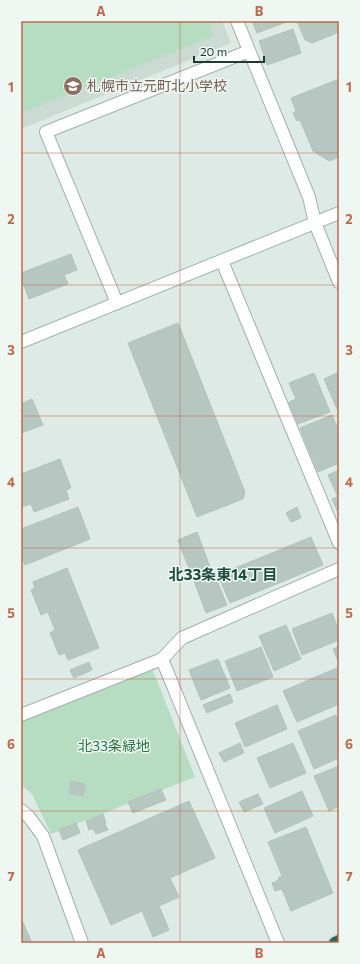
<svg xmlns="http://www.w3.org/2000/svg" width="360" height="964" viewBox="0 0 360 964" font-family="Commissioner,'Noto Sans JP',sans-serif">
	<rect width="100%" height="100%" fill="#deeae5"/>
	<!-- built -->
	<polygon fill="#ccdad4" points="21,21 222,21 231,43 21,129"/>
	<!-- green -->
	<g fill="#b6dcc1">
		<polygon points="21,21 208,21 214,36 21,113"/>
		<polygon points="152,668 195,777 51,834 32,794 21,785 21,721"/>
	</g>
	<!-- building -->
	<g fill="#b6c7c1" stroke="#b1c3bc">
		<polygon points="252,21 289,21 257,33"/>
		<polygon points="297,21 339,21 339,32 312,43 305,40"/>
		<polygon points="293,29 301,53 267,65 259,41"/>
		<polygon points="339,79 339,157 329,161 313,151 300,120 297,121 293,113 296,111 291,98"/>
		<polygon points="71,254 77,270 64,275 68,284 29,299 21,278 21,273"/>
		<polygon points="178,323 245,492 243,499 197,517 128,343"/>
		<polygon points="339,372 339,408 337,409 324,379"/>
		<polygon points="314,373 330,412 298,424 289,402 296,399 289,383"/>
		<polygon points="32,399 43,425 21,433 21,404"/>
		<polygon points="332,415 339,431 339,463 318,472 300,428"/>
		<polygon points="60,459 71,488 66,490 69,499 34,512 31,504 21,507 21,474"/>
		<polygon points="339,470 339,495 337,495 328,475"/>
		<polygon points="339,496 339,515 332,499"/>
		<polygon points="78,507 90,539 25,565 21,555 21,529"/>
		<polygon points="297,507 301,518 291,522 286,513"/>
		<polygon points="197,532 210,567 191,574 178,540"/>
		<polygon points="311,537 323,565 230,603 218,575"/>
		<polygon points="67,568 99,648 68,660 65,653 59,655 50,633 55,630 48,612 41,615 31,590 35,588 33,582"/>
		<polygon points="213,571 227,605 206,613 193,578"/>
		<polygon points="332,613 339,631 339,640 302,655 292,629"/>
		<polygon points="286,625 301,659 274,671 259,636"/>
		<polygon points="261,647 273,677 237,691 225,661"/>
		<polygon points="339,647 339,658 337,659 333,649"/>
		<polygon points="218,659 230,688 201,700 189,670"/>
		<polygon points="89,662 92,670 74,678 70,670"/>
		<polygon points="339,667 339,704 297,722 283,691"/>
		<polygon points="230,694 233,702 207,713 203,705"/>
		<polygon points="277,705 287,729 245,747 235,723"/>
		<polygon points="336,715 339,721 339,758 314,769 298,731"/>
		<polygon points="240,743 244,753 224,762 219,753"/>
		<polygon points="293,743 306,773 270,788 257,758"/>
		<polygon points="339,766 339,806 329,811 314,776"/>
		<polygon points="71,781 85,784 83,796 69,793"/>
		<polygon points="161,789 166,800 133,813 128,802"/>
		<polygon points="302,791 313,816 275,833 264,808"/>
		<polygon points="258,794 263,804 244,812 239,802"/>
		<polygon points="189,801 215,858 170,878 179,897 159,906 169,930 153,937 142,911 111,925 78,850"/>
		<polygon points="103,814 106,823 89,830 86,821"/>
		<polygon points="76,823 80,833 63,840 59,830"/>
		<polygon points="105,824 108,830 96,834 93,829"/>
		<polygon points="306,827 333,893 291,911 282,889 275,891 272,883 279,880 278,878 282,876 268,842"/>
		<polygon points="21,918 32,943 21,943"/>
	</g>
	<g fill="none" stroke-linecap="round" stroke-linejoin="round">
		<defs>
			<g id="street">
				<polyline points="237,21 309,197 315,223 339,282"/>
				<polyline points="222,261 339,543"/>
				<polyline points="117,303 46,132 249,51"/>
				<polyline points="162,659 278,943"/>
				<polyline points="21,715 162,659 182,638 339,569"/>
				<polyline points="21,810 29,817 43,836 82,943"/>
			</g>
			<polyline id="secondary" points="21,342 339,213"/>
			<polyline id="highway" points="335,943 339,941"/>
		</defs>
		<!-- street casing -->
		<use href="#street" stroke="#a1b1ac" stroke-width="14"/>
		<!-- secondary casing -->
		<use href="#secondary" stroke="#9db6ad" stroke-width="14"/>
		<!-- highway casing -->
		<use href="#highway" stroke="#bcc4c2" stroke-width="14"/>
		<!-- street -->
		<use href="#street" stroke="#fff" stroke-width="12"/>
		<!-- secondary -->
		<use href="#secondary" stroke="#fff" stroke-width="12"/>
		<!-- highway -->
		<use href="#highway" stroke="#2b665a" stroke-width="12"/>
	</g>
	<!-- grid -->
	<path fill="none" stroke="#be6a4b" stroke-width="1" stroke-opacity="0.55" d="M180,21V943M21,153H339M21,285H339M21,416H339M21,548H339M21,679H339M21,811H339"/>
	<!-- icons -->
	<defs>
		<symbol id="school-disc" viewBox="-11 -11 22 22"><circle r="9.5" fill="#8d6e63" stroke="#eef7f2"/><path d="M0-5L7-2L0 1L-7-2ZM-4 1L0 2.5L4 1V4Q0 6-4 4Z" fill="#fff"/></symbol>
	</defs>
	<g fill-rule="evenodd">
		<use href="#school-disc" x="62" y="75" width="22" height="22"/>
	</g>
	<g text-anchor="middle" stroke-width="3" stroke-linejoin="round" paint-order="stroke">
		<!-- education labels -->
		<g font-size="14" fill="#785e54" stroke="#eef7f2" text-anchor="start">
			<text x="87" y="91">札幌市立元町北小学校</text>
		</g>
		<!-- park labels -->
		<g font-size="14" fill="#2a7045" stroke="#eef7f2">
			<text x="114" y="751">北33条緑地</text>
		</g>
		<!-- neighbourhood labels -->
		<g font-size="15" font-weight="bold" fill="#1c4b40" stroke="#eef7f2">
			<text x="223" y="580">北33条東14丁目</text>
		</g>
	</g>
	<!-- border -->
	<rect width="360" height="964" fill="none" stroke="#eef7f2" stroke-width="44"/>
	<!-- scale -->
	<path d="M194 56v6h70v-6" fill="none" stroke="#1f3933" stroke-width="2"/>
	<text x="200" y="56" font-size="12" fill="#1f3933" stroke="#eef7f2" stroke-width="3" paint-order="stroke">20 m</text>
	<rect x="22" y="22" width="316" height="920" fill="none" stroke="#be6a4b" stroke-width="1.5"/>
	<g font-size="13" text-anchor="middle" font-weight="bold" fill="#be6a4b">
		<text x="101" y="16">A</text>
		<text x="259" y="16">B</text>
		<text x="11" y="92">1</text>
		<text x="349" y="92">1</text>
		<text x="11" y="224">2</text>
		<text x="349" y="224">2</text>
		<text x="11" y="355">3</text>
		<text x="349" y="355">3</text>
		<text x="11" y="487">4</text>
		<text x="349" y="487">4</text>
		<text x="11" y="618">5</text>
		<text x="349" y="618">5</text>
		<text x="11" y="749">6</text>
		<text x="349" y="749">6</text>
		<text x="11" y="881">7</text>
		<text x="349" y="881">7</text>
		<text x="101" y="958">A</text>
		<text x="259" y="958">B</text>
	</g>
</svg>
